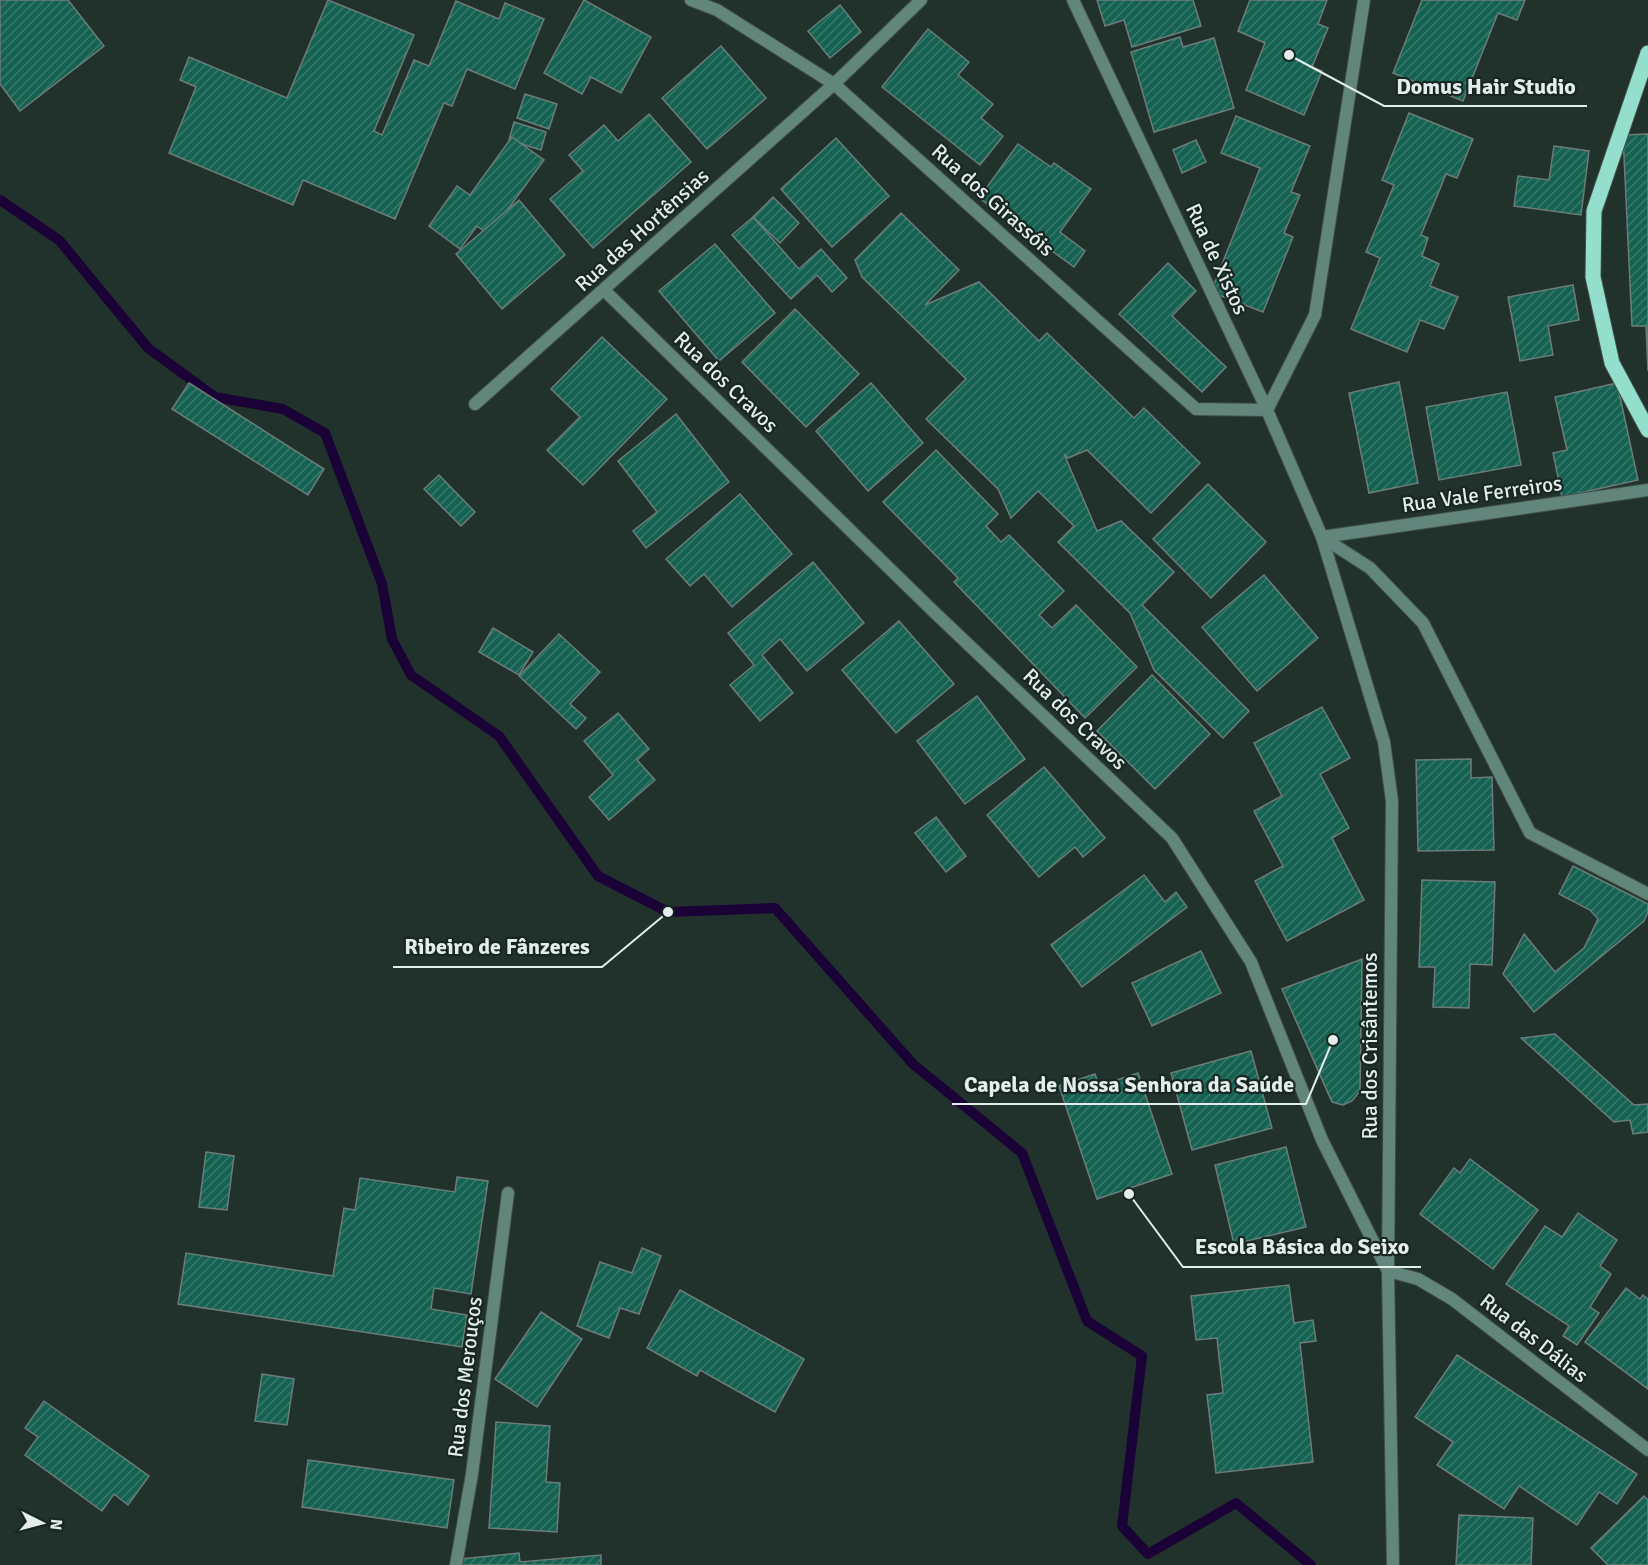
<svg xmlns="http://www.w3.org/2000/svg" width="1648" height="1565" viewBox="0 0 1648 1565" font-family="Signika,sans-serif">
	<defs>
		<pattern id="building-hatch" width="6" height="6" patternUnits="userSpaceOnUse" patternTransform="scale(1.5)"><rect width="6" height="6" fill="#166252"/><path d="M-1 1l2-2M0 6l6-6M5 7l2-2" fill="none" stroke="#38796b"/></pattern>
	</defs>
	<rect width="100%" height="100%" fill="#21312c"/>
	<g fill="none" stroke-linecap="round" stroke-linejoin="round">
		<!-- stream -->
		<polyline stroke="#1a0237" stroke-width="10" points="0,200 59,240 148,348 215,397 283,409 325,433 382,584 392,639 411,675 499,736 598,876 668,912 775,908 913,1064 1022,1153 1087,1321 1142,1356 1122,1526 1148,1554 1236,1503 1311,1565"/>
	</g>
	<!-- building -->
	<g fill="url(#building-hatch)" stroke="#6c7d78" stroke-width="1.5">
		<polygon points="0,0 68,0 104,46 20,111 0,84"/>
		<polygon points="328,0 414,35 374,131 382,135 414,60 429,66 456,1 499,19 505,3 544,19 515,89 467,69 452,106 444,103 395,219 303,180 293,205 169,153 196,87 180,80 189,57 287,98"/>
		<polygon points="584,0 651,37 621,93 591,77 582,94 544,73"/>
		<polygon points="1097,0 1193,0 1201,26 1132,47 1124,20 1105,26"/>
		<polygon points="1250,0 1327,0 1318,24 1328,28 1312,67 1322,71 1304,115 1246,90 1265,43 1238,31"/>
		<polygon points="1422,0 1525,0 1517,20 1498,13 1463,101 1393,73"/>
		<polygon points="840,5 861,32 830,58 808,31"/>
		<polygon points="928,29 969,62 958,75 993,104 981,118 1003,136 980,165 882,87"/>
		<polygon points="1180,37 1183,47 1214,38 1234,108 1154,132 1131,52"/>
		<polygon points="721,46 766,98 707,149 662,98"/>
		<polygon points="525,94 557,104 549,129 517,118"/>
		<polygon points="1409,113 1473,139 1457,178 1446,174 1421,235 1428,238 1422,256 1439,264 1430,286 1458,297 1444,329 1420,320 1407,352 1351,329 1380,258 1366,252 1394,185 1382,180"/>
		<polygon points="649,114 691,162 593,248 550,199 583,171 569,155 604,125 618,141"/>
		<polygon points="1236,116 1310,146 1291,192 1300,195 1284,233 1293,237 1263,312 1211,292 1260,168 1221,153"/>
		<polygon points="514,122 546,132 541,150 509,140"/>
		<polygon points="1648,134 1648,371 1646,326 1632,326 1623,135"/>
		<polygon points="512,137 544,160 489,235 477,226 460,249 429,226 457,186 470,195"/>
		<polygon points="836,138 889,196 832,247 781,189"/>
		<polygon points="1196,140 1206,162 1182,173 1173,150"/>
		<polygon points="1018,144 1051,167 1054,163 1091,189 1060,232 1085,251 1074,267 979,198"/>
		<polygon points="1554,146 1589,151 1581,215 1514,206 1518,176 1549,180"/>
		<polygon points="773,197 799,223 780,243 753,217"/>
		<polygon points="519,200 565,255 502,309 456,254"/>
		<polygon points="901,213 959,270 925,305 979,282 1039,341 1047,333 1134,418 1144,408 1200,463 1151,513 1087,450 1068,458 1064,454 1097,531 1121,521 1174,572 1142,605 1249,711 1223,738 1154,670 1130,613 1058,542 1074,526 1038,491 1011,518 998,489 926,419 966,379 862,277 855,260"/>
		<polygon points="753,217 799,269 821,249 847,278 832,292 817,275 791,299 732,235"/>
		<polygon points="715,244 775,313 719,361 659,291"/>
		<polygon points="1168,263 1196,291 1172,316 1226,367 1202,392 1119,314"/>
		<polygon points="1573,285 1579,320 1548,326 1553,355 1520,361 1508,297"/>
		<polygon points="795,309 859,374 806,427 742,362"/>
		<polygon points="602,337 667,399 583,485 547,450 580,417 551,389"/>
		<polygon points="1399,382 1418,483 1369,493 1349,393"/>
		<polygon points="189,383 324,469 308,495 172,409"/>
		<polygon points="871,383 923,443 868,491 816,431"/>
		<polygon points="1617,383 1638,480 1562,497 1553,453 1567,450 1555,397"/>
		<polygon points="1507,392 1521,465 1439,480 1426,407"/>
		<polygon points="676,414 729,482 646,548 633,531 657,512 618,461"/>
		<polygon points="936,450 998,514 986,526 1001,542 1009,535 1064,591 1039,615 1052,628 1076,605 1137,667 1085,718 954,582 958,578 883,502"/>
		<polygon points="439,475 475,512 461,526 424,489"/>
		<polygon points="1208,484 1266,542 1211,598 1153,539"/>
		<polygon points="740,494 792,554 732,607 704,574 690,586 666,559"/>
		<polygon points="813,562 864,623 807,671 780,639 762,655 793,693 760,721 730,685 754,665 728,633"/>
		<polygon points="1264,575 1318,638 1257,691 1202,627"/>
		<polygon points="899,621 954,684 896,733 842,670"/>
		<polygon points="493,628 533,652 519,675 479,652"/>
		<polygon points="559,634 600,672 570,704 586,718 576,729 519,676"/>
		<polygon points="1152,675 1210,734 1155,789 1097,731"/>
		<polygon points="977,696 1025,759 965,804 917,741"/>
		<polygon points="1322,707 1350,758 1320,774 1349,828 1332,838 1364,900 1287,941 1255,881 1283,866 1254,811 1282,796 1254,743"/>
		<polygon points="618,713 649,749 637,760 655,780 609,820 589,797 613,775 584,741"/>
		<polygon points="1471,759 1471,778 1492,777 1494,850 1418,851 1416,760"/>
		<polygon points="1044,767 1105,838 1083,857 1075,847 1039,877 987,815"/>
		<polygon points="936,817 966,856 946,872 915,833"/>
		<polygon points="1573,866 1648,904 1648,912 1644,921 1534,1012 1503,974 1524,934 1555,972 1584,948 1598,919 1590,910 1559,894"/>
		<polygon points="1144,875 1165,902 1176,892 1187,907 1082,987 1051,945"/>
		<polygon points="1422,880 1495,882 1492,965 1470,964 1469,1008 1433,1007 1435,967 1419,967"/>
		<polygon points="1201,951 1221,993 1152,1026 1132,983"/>
		<polygon points="1362,959 1360,1091 1352,1101 1343,1105 1332,1102 1282,989"/>
		<polygon points="1555,1034 1634,1105 1648,1104 1648,1132 1633,1134 1630,1120 1614,1122 1521,1038"/>
		<polygon points="1251,1051 1272,1128 1192,1150 1171,1073"/>
		<polygon points="1138,1073 1172,1174 1097,1199 1059,1086 1095,1074 1099,1086"/>
		<polygon points="1286,1147 1306,1227 1234,1244 1215,1165"/>
		<polygon points="206,1152 234,1156 227,1210 199,1207"/>
		<polygon points="1470,1159 1538,1210 1493,1269 1420,1214 1454,1168 1460,1173"/>
		<polygon points="457,1177 488,1181 471,1294 434,1288 431,1309 467,1315 462,1347 178,1304 186,1253 333,1276 344,1208 355,1210 360,1178 455,1192"/>
		<polygon points="1578,1213 1617,1240 1600,1266 1611,1274 1590,1307 1599,1313 1577,1345 1563,1336 1569,1326 1506,1284 1545,1226 1562,1237"/>
		<polygon points="642,1248 661,1256 639,1314 620,1308 609,1338 577,1326 600,1262 632,1273"/>
		<polygon points="1289,1285 1294,1323 1313,1320 1316,1341 1300,1343 1313,1462 1216,1473 1207,1395 1223,1393 1217,1338 1196,1340 1191,1296"/>
		<polygon points="1626,1288 1640,1299 1643,1295 1648,1299 1648,1389 1585,1342"/>
		<polygon points="680,1290 804,1359 775,1412 700,1370 697,1376 647,1348"/>
		<polygon points="541,1312 582,1339 537,1407 495,1379"/>
		<polygon points="1457,1355 1637,1474 1617,1504 1599,1492 1577,1525 1519,1486 1504,1509 1437,1465 1453,1442 1415,1417"/>
		<polygon points="262,1374 294,1379 287,1425 255,1421"/>
		<polygon points="44,1401 149,1476 128,1505 114,1494 102,1511 25,1455 38,1437 25,1428"/>
		<polygon points="496,1422 550,1426 546,1482 560,1483 557,1532 489,1528"/>
		<polygon points="308,1460 454,1480 447,1528 302,1507"/>
		<polygon points="1644,1496 1648,1500 1648,1565 1608,1565 1591,1548"/>
		<polygon points="1459,1515 1533,1518 1531,1565 1456,1565"/>
		<polygon points="519,1553 520,1562 601,1555 601,1565 462,1565 461,1559"/>
	</g>
	<g fill="none" stroke-linecap="round" stroke-linejoin="round">
		<defs>
			<g id="street">
				<polyline points="691,0 717,10 834,84 1196,409 1267,410 1315,315 1364,0"/>
				<polyline points="1073,0 1267,410 1322,537 1384,742 1392,801 1388,1271 1393,1565"/>
				<polyline points="604,290 932,610 1172,838 1251,962 1322,1140 1388,1271 1418,1279 1452,1299 1648,1450"/>
				<polyline points="475,404 834,84 921,0"/>
				<polyline points="1322,537 1370,568 1423,623 1530,833 1648,894"/>
				<polyline points="1322,537 1648,490"/>
				<polyline points="456,1565 472,1474 508,1193"/>
			</g>
			<polyline id="primary" points="1648,53 1594,211 1593,277 1612,363 1648,430"/>
		</defs>
		<!-- street casing -->
		<use href="#street" stroke="#404f4a" stroke-width="14"/>
		<!-- primary casing -->
		<use href="#primary" stroke="#404f4a" stroke-width="17"/>
		<!-- street -->
		<use href="#street" stroke="#62867c" stroke-width="12"/>
		<!-- primary -->
		<use href="#primary" stroke="#93dfcb" stroke-width="15"/>
	</g>
	<g text-anchor="middle" stroke-width="4.5" stroke-linejoin="round" paint-order="stroke">
		<!-- street labels -->
		<g font-size="21" fill="#e3edea" stroke="#182723">
			<text transform="translate(993 200) rotate(42)" y="7">Rua dos Girassóis</text>
			<text transform="translate(642 230) rotate(-42)" y="7">Rua das Hortênsias</text>
			<text transform="translate(1217 259) rotate(65)" y="7">Rua de Xistos</text>
			<text transform="translate(726 382) rotate(44)" y="7">Rua dos Cravos</text>
			<text transform="translate(1482 494) rotate(-8)" y="7">Rua Vale Ferreiros</text>
			<text transform="translate(1075 719) rotate(44)" y="7">Rua dos Cravos</text>
			<text transform="translate(1370 1046) rotate(-90)" y="7">Rua dos Crisântemos</text>
			<text transform="translate(1534 1338) rotate(38)" y="7">Rua das Dálias</text>
			<text transform="translate(465 1377) rotate(-83)" y="7">Rua dos Merouços</text>
		</g>
	</g>
	<!-- callouts -->
	<path fill="none" stroke="#e3edea" stroke-width="2" d="M1289 55L1384 106H1587M668 912L602 967H393M1333 1040L1306 1104H952M1129 1194L1183 1267H1421"/>
	<g fill="#e3edea" stroke="#182723" stroke-width="2">
		<circle cx="1289" cy="55" r="6"/>
		<circle cx="668" cy="912" r="6"/>
		<circle cx="1333" cy="1040" r="6"/>
		<circle cx="1129" cy="1194" r="6"/>
	</g>
	<g font-size="22" text-anchor="middle" font-weight="bold" fill="#e3edea" stroke="#182723" stroke-width="4.5" stroke-linejoin="round" paint-order="stroke">
		<text x="1486" y="94">Domus Hair Studio</text>
		<text x="497" y="954">Ribeiro de Fânzeres</text>
		<text x="1129" y="1092">Capela de Nossa Senhora da Saúde</text>
		<text x="1302" y="1254">Escola Básica do Seixo</text>
	</g>
	<!-- north arrow -->
	<g transform="translate(42 1523) rotate(96)" stroke="#182723" stroke-width="4.5" paint-order="stroke">
	<path d="M0-4.5L10 22L0 15L-10 22Z" fill="#e3edea"/>
	<text y="-9" font-size="16" font-weight="bold" text-anchor="middle" fill="#e3edea">N</text>
	</g>
</svg>
